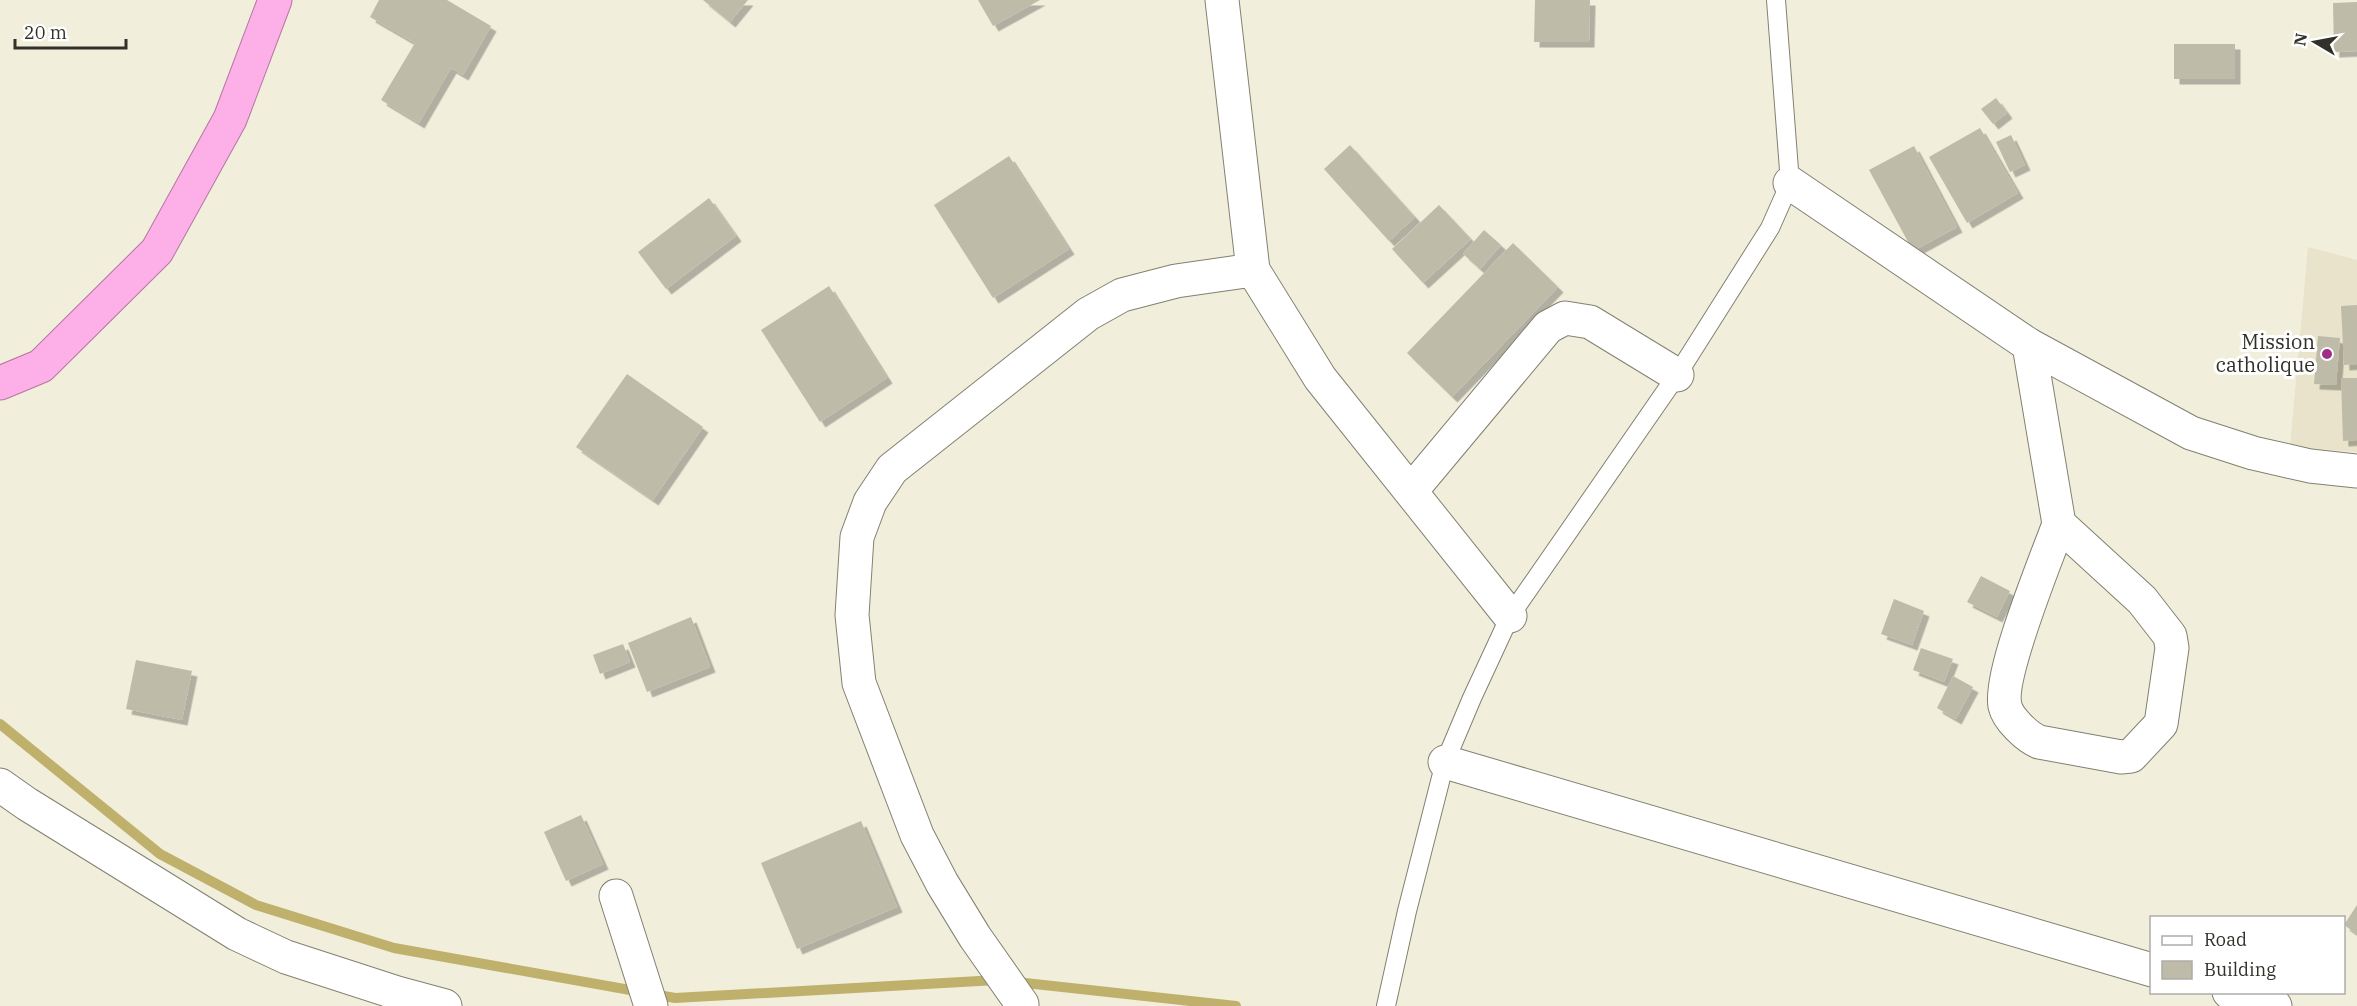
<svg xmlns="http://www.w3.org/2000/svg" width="2357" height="1006" viewBox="0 0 2357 1006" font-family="'IBM Plex Serif',serif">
	<defs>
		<filter id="shadow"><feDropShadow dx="5.5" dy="5.5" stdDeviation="0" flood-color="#0004"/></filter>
	</defs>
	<rect width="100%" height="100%" fill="#f1eedc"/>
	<!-- built -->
	<polygon fill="#e8e3ca" points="2308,247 2357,260 2357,452 2290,447"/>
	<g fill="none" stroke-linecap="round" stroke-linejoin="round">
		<!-- stream -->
		<g stroke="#bfb16b" stroke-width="10">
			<polyline points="0,724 160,854 256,905 394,948 675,998 997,980"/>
			<polyline points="1016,982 1236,1006"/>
		</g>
	</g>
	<!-- building -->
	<g fill="#bebba9" filter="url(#shadow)">
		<polygon points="379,0 447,0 491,26 463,75 451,68 419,123 381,100 415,43 370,17"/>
		<polygon points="703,0 748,0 730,22"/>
		<polygon points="978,0 1040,0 993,26"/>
		<polygon points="1535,0 1590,0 1589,42 1534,42"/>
		<polygon points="2357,2 2357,51 2334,52 2333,3"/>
		<rect x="2174" y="44" width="61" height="35"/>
		<polygon points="1996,98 2007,113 1993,124 1981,109"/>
		<polygon points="1980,128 2018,193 1967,223 1929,157"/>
		<polygon points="2011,135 2025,165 2010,172 1996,142"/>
		<polygon points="1350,145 1415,217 1389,241 1324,169"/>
		<polygon points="1914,146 1957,227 1913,251 1869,170"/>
		<polygon points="1009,156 1069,249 993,298 934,205"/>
		<polygon points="709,198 736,236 666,289 638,252"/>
		<polygon points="1439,205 1471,239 1423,283 1392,249"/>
		<polygon points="1484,230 1501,245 1480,269 1463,254"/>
		<polygon points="1513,243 1558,287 1452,397 1407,353"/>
		<polygon points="829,286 887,378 820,422 761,330"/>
		<polygon points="2357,305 2357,364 2344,365 2341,306"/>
		<polygon points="2318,336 2340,338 2336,385 2314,384"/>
		<polygon points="627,374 703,427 653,500 576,447"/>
		<polygon points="2341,378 2357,378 2357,440 2343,441"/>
		<polygon points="1981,576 2010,591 1997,617 1967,602"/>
		<polygon points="1894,599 1924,611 1912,645 1881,634"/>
		<polygon points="691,617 710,667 647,692 628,643"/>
		<polygon points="623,644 630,662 600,674 593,655"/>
		<polygon points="1921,648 1953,659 1944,682 1913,670"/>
		<polygon points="136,660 192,671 182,720 126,709"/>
		<polygon points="1953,676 1973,687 1956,719 1937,708"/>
		<polygon points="581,815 603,864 566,881 544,832"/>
		<polygon points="861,821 897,907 797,949 761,863"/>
		<polygon points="2357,905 2357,934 2344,925"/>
	</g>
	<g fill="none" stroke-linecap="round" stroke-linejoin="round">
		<defs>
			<polyline id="service" points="1386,1006 1407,911 1445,762 1472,698 1510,616 1677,375 1770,228 1790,183 1776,0"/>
			<g id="minor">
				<polyline points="1222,0 1253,270"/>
				<polyline points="1790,183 2029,345 2191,433 2253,453 2310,466 2357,471"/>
				<path d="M2029,345L2059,524L2142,600L2170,636L2172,648L2161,724L2131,756L2121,757L2039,742C2027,737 2008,719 2005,706C1998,675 2046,560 2059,524"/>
				<polyline points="1411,491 1548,327 1565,318 1590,322 1677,375"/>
				<polyline points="1445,762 2152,970"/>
				<polyline points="0,785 27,804 237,934 286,957 397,993 445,1006"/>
				<polyline points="616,896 651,1006"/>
				<polyline points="2229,992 2275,1006"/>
				<polyline points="1022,1004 975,937 942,883 917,835 859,683 852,615 857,537 870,502 892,469 1088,314 1122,295 1176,281 1253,270 1320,378 1510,616"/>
			</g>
			<polyline id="trunk" points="0,383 41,366 157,251 230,119 275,0"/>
		</defs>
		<!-- service casing -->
		<use href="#service" stroke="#838070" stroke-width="20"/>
		<!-- minor casing -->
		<use href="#minor" stroke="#838070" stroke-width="35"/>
		<!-- trunk casing -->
		<use href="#trunk" stroke="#b576a1" stroke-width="35"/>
		<!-- service -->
		<use href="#service" stroke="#fff" stroke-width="18"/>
		<!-- minor -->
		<use href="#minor" stroke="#fff" stroke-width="33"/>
		<!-- trunk -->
		<use href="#trunk" stroke="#fcb0e7" stroke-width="33"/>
	</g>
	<!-- markers -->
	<circle fill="#a02c86" stroke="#fff" stroke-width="2" cx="2327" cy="354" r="6"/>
	<g text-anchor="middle" stroke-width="6" stroke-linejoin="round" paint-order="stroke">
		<!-- poi labels -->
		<g font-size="20" fill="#313029" stroke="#fff" text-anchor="end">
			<text x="2315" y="349">Mission<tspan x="2315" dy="23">catholique</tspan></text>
		</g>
	</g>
	<!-- legend -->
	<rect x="2150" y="916" width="195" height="78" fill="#ffffff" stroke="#adaca9" stroke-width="1.5"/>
	<rect x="2162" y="936" width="30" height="9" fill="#ffffff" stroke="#adaca9" stroke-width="1.5"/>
	<text x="2204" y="946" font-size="18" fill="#313029">Road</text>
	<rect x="2162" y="961" width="30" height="18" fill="#bebba9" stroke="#adaca9" stroke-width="1.5"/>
	<text x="2204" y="976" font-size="18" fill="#313029">Building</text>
	<!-- north arrow -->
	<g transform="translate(2315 42) rotate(280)" stroke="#ffffff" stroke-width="4.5" paint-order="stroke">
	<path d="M0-4.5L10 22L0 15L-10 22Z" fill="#313029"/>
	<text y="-9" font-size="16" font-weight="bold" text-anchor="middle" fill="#313029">N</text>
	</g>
	<!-- scale -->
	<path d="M15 39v9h111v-9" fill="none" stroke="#313029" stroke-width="3"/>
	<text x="24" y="39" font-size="18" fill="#313029" stroke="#ffffff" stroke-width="4.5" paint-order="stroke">20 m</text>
</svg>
